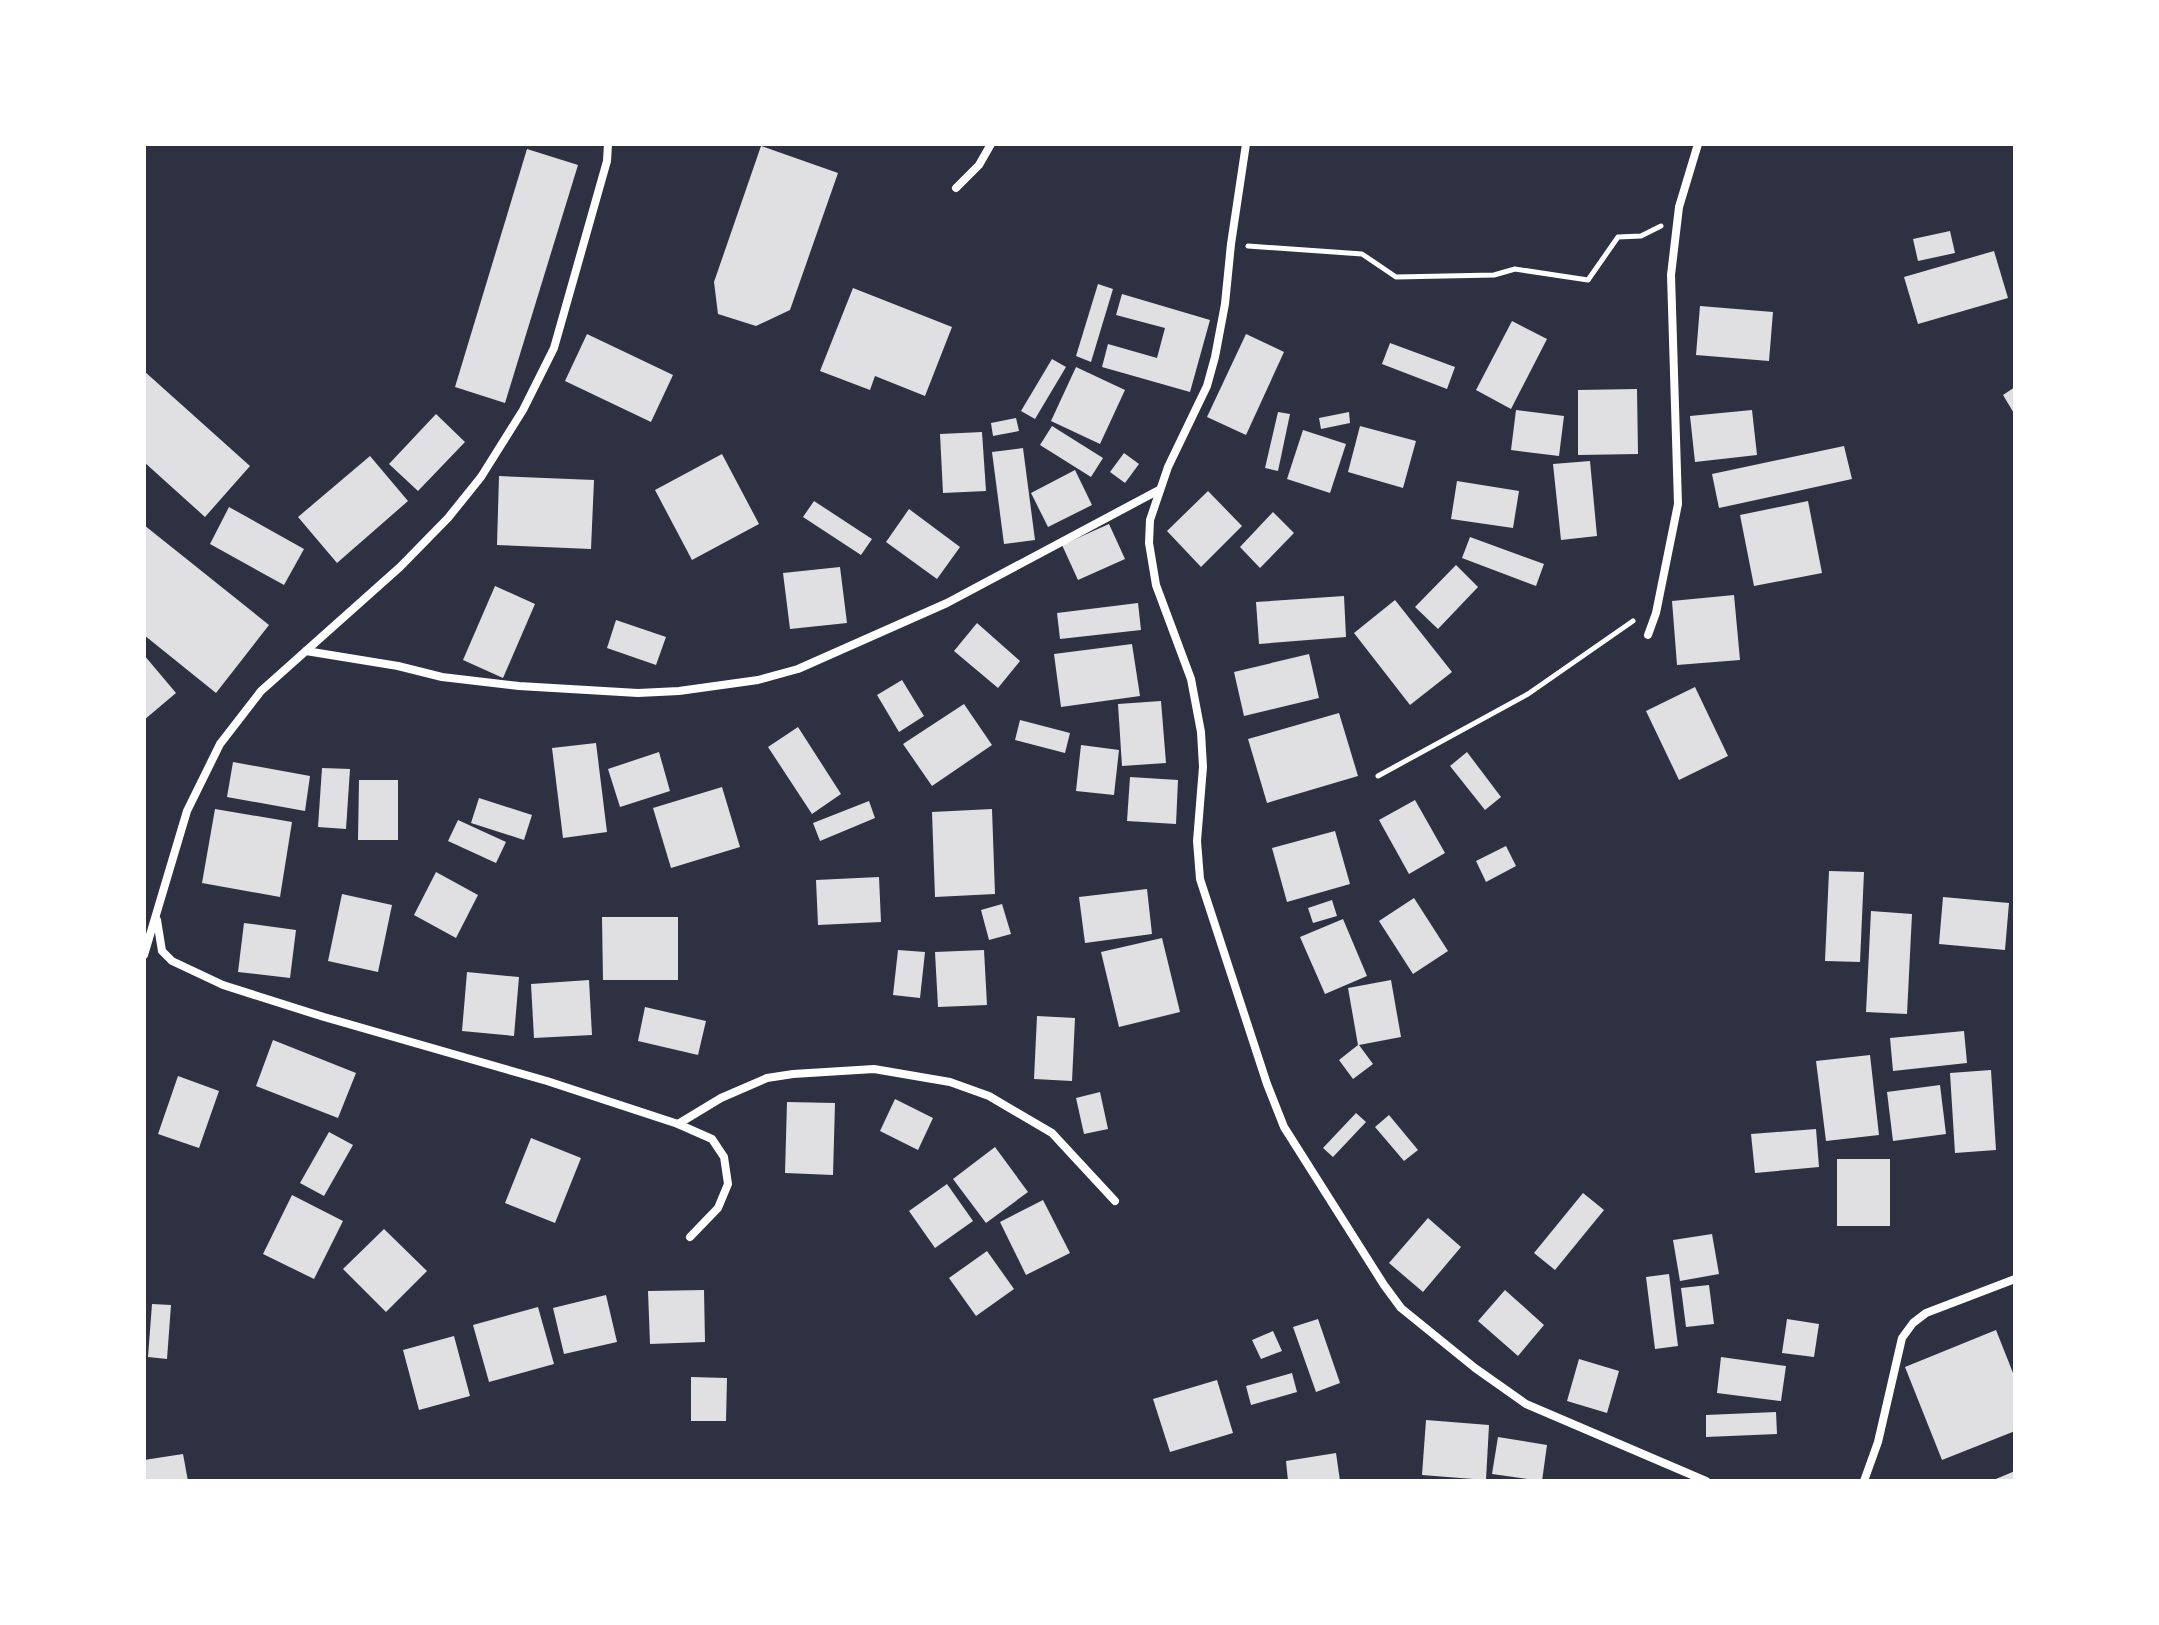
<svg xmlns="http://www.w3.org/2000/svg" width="2159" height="1625" viewBox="0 0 2159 1625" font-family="Overpass,sans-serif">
	<rect width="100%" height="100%" fill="#2d3142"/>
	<!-- building -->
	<g fill="#e0e0e3">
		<polygon points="761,146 838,173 790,310 756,326 718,314 714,282"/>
		<polygon points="527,149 578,165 505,403 455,387"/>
		<polygon points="1950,231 1955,253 1918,261 1913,239"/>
		<polygon points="1994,251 2008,298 1918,324 1904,277"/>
		<polygon points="1098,284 1113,289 1091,362 1076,356"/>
		<polygon points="853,288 952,327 925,396 875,376 870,390 820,371"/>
		<polygon points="1122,294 1210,320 1190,392 1102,367 1108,344 1157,358 1165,328 1116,315"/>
		<polygon points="1700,306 1773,312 1769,361 1696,355"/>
		<polygon points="1512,321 1547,339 1511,409 1476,390"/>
		<polygon points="587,334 673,375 651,422 565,381"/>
		<polygon points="1246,334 1284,352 1246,435 1207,417"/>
		<polygon points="1390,343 1455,367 1447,389 1382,364"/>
		<polygon points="1052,359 1066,367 1035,419 1021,411"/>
		<polygon points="1076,367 1125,390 1100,444 1051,421"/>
		<polygon points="144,371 250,466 205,517 144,462"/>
		<polygon points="2015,387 2015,415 2003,395"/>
		<polygon points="1637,389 1638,454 1578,455 1578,390"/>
		<polygon points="1516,410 1564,416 1559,456 1511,450"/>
		<polygon points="1752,410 1757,455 1695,462 1690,416"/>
		<polygon points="1278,412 1290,414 1278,471 1265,468"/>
		<polygon points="1349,412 1350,423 1321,429 1319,418"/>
		<polygon points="436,414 465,442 418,491 389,464"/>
		<polygon points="1016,418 1019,431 993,436 991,423"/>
		<polygon points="1052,426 1103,458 1091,477 1040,445"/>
		<polygon points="1360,426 1416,441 1403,488 1348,472"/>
		<polygon points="1303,430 1346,444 1330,493 1287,479"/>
		<polygon points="982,432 986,491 943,493 940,434"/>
		<polygon points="1844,446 1852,479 1719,508 1712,474"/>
		<polygon points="1023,448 1035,540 1004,544 992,452"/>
		<polygon points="1124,453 1139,464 1125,483 1110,472"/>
		<polygon points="722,454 759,524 692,560 655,490"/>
		<polygon points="370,456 408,501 337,563 298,517"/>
		<polygon points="1590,461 1597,536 1561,540 1553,464"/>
		<polygon points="1075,470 1092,505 1048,527 1031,493"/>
		<polygon points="499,476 594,480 591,549 497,545"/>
		<polygon points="1457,481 1519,491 1513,528 1451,519"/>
		<polygon points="1208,491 1242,526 1201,567 1167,531"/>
		<polygon points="814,501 872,539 861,555 803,517"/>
		<polygon points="1808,501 1822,573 1754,586 1740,515"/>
		<polygon points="229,507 304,549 284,585 210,544"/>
		<polygon points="909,509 960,547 937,579 886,542"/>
		<polygon points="1273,512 1294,533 1260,568 1240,547"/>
		<polygon points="1109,524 1125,559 1078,580 1062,545"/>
		<polygon points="144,525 269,625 216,693 144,635"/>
		<polygon points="1470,537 1544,564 1536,586 1462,558"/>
		<polygon points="1456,565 1478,587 1438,629 1415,607"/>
		<polygon points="840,567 847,623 790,629 783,573"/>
		<polygon points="495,586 535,604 503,678 463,660"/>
		<polygon points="1734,595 1740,660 1677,665 1672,601"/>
		<polygon points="1344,596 1346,637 1259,644 1256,602"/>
		<polygon points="1395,600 1452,672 1410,705 1354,633"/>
		<polygon points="1138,603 1141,630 1060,639 1057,613"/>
		<polygon points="616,620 666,637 656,665 607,648"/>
		<polygon points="977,623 1020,661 998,688 954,651"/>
		<polygon points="1132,644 1140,696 1061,707 1054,654"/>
		<polygon points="1309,654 1319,698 1244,716 1234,672"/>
		<polygon points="144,655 176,693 144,720"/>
		<polygon points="902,680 924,716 899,732 877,695"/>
		<polygon points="1695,687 1728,756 1679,780 1646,711"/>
		<polygon points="1161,701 1166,763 1122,766 1118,704"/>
		<polygon points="964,704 992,745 932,786 903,744"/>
		<polygon points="1339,713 1358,776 1267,803 1248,739"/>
		<polygon points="1020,720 1070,733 1065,753 1015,740"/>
		<polygon points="798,727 841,794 812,814 768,747"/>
		<polygon points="596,743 607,832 563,838 552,748"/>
		<polygon points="1081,745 1119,750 1114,795 1076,791"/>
		<polygon points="659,752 670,791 620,807 608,769"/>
		<polygon points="1467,752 1501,797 1485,810 1450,766"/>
		<polygon points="233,762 310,776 305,811 227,797"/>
		<polygon points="322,768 350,769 346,829 318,827"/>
		<polygon points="1130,777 1178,780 1176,824 1127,821"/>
		<polygon points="359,780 398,780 398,840 358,840"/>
		<polygon points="722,787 740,847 671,868 653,808"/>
		<polygon points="479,798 532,815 524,840 471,823"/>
		<polygon points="1415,800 1445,853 1409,874 1379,820"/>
		<polygon points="869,801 875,818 820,841 813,823"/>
		<polygon points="215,809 292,822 280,897 202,883"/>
		<polygon points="992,809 995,894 935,897 932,812"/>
		<polygon points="458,820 506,842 496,863 448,841"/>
		<polygon points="1335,831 1350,884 1287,902 1272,848"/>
		<polygon points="1506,846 1516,866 1486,882 1476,861"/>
		<polygon points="1829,871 1864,872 1860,962 1825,961"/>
		<polygon points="436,872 478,895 456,938 414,915"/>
		<polygon points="879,877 881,922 818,925 816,880"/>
		<polygon points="1147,889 1152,934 1085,943 1079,897"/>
		<polygon points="342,894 392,905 378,972 328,961"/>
		<polygon points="1943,897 2009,903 2005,950 1939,944"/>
		<polygon points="1414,898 1448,951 1413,974 1379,921"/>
		<polygon points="1332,900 1337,916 1313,923 1308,908"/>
		<polygon points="1002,904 1011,934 989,940 981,910"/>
		<polygon points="1871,911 1912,914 1907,1014 1866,1012"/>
		<polygon points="602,917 678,917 678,980 603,980"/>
		<polygon points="1343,919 1367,976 1325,994 1300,937"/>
		<polygon points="244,923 296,930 290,978 238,972"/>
		<polygon points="1162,938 1180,1012 1119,1027 1101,952"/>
		<polygon points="898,950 925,952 920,998 893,995"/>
		<polygon points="984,950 987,1005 938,1007 935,952"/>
		<polygon points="467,972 519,977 514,1036 462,1031"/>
		<polygon points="589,980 592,1035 534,1038 531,984"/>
		<polygon points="1391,980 1401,1037 1359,1045 1373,1064 1353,1079 1339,1060 1358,1045 1348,988"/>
		<polygon points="645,1007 706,1021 698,1055 638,1041"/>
		<polygon points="1037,1016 1075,1018 1072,1081 1034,1079"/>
		<polygon points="1964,1031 1967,1063 1893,1071 1890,1038"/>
		<polygon points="273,1040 356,1073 338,1118 256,1086"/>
		<polygon points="1870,1055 1879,1135 1826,1141 1816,1061"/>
		<polygon points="1991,1070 1996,1150 1955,1153 1950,1073"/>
		<polygon points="178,1076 219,1091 199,1148 158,1134"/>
		<polygon points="1940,1085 1946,1134 1893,1141 1887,1092"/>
		<polygon points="1100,1092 1108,1129 1084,1134 1076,1098"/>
		<polygon points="895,1099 933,1118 918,1150 880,1131"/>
		<polygon points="787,1102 835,1103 833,1175 785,1173"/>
		<polygon points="1356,1113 1366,1122 1333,1157 1323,1148"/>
		<polygon points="1389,1115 1418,1150 1404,1161 1375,1127"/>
		<polygon points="1816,1129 1819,1167 1755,1173 1751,1134"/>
		<polygon points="329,1132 353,1145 324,1196 300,1183"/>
		<polygon points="531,1138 581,1158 555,1223 505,1203"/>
		<polygon points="995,1147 1028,1192 986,1223 953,1179"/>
		<rect x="1837" y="1159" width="53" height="67"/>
		<polygon points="947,1184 973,1221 935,1248 909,1211"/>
		<polygon points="1583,1193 1604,1210 1555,1270 1534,1253"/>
		<polygon points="292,1195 343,1221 314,1279 263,1254"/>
		<polygon points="1043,1200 1070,1253 1026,1275 1000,1222"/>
		<polygon points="1428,1218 1461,1247 1423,1292 1389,1263"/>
		<polygon points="384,1229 427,1271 386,1312 343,1269"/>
		<polygon points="1712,1234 1719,1274 1680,1281 1673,1240"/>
		<polygon points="987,1251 1014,1289 976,1316 949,1278"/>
		<polygon points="1669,1274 1678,1346 1655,1349 1646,1277"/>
		<polygon points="1709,1285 1714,1324 1686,1327 1681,1288"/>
		<polygon points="704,1290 705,1342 650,1344 648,1291"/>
		<polygon points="1505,1290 1544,1325 1518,1356 1478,1321"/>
		<polygon points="606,1295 617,1342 564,1354 553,1308"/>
		<polygon points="152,1304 171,1305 167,1359 148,1357"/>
		<polygon points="538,1307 554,1364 489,1382 473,1325"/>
		<polygon points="1318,1319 1340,1383 1316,1392 1293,1327"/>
		<polygon points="1787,1319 1819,1324 1814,1357 1782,1353"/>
		<polygon points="1996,1330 2015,1378 2015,1431 1942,1460 1905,1367"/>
		<polygon points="1273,1331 1282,1351 1261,1359 1252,1340"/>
		<polygon points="454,1336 470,1396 419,1410 403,1350"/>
		<polygon points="1721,1357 1786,1366 1781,1401 1717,1393"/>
		<polygon points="1579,1359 1619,1371 1607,1413 1567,1401"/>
		<polygon points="1292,1373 1297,1392 1251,1405 1246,1386"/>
		<polygon points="691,1377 727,1378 726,1421 691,1421"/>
		<polygon points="1217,1380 1233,1433 1170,1452 1153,1399"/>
		<polygon points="1776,1412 1777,1434 1706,1437 1706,1415"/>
		<polygon points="1426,1420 1489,1425 1486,1480 1422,1475"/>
		<polygon points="1498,1437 1547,1445 1542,1481 1492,1474"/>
		<polygon points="1336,1453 1340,1481 1288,1481 1286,1461"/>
		<polygon points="183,1454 188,1481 144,1481 144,1460"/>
		<polygon points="2015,1471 2015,1481 1991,1481"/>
	</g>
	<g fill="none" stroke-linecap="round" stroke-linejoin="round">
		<!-- path -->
		<g stroke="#fff" stroke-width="5">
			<polyline points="1248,246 1362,254 1396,277 1494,275 1515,269 1588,280 1618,237 1641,236 1661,226"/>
			<polyline points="1378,776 1528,694 1633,621"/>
		</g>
		<!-- minor -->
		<g stroke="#fff" stroke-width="8">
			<polyline points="1246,144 1231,244 1225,304 1215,357 1207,386 1168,467 1150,520 1149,543 1156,585 1191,679 1201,732 1203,767 1197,841 1200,879 1267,1084 1284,1127 1384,1285 1401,1308 1475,1368 1526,1404 1706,1481"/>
			<polyline points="956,188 979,165 991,144"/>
			<polyline points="1648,635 1656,613 1678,504 1671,275 1679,207 1698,144"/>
			<polyline points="306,651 398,666 442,677 519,686 638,693 679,691 758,680 798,669 947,603 1159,490"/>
			<polyline points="157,920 162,951 172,961 223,985 324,1017 547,1081 678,1124 712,1139 724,1157 728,1184 718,1208 690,1237"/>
			<polyline points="144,955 187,811 220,744 261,691 400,567 448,518 481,477 523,410 554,348 607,161 608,144"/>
			<polyline points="678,1124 721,1098 767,1078 793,1074 874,1069 950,1082 989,1096 1052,1133 1115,1201"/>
			<polyline points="1864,1481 1878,1442 1902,1338 1913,1323 1926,1313 2015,1279"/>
		</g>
	</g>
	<!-- border -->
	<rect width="2159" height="1625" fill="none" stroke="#ffffff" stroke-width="292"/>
</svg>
